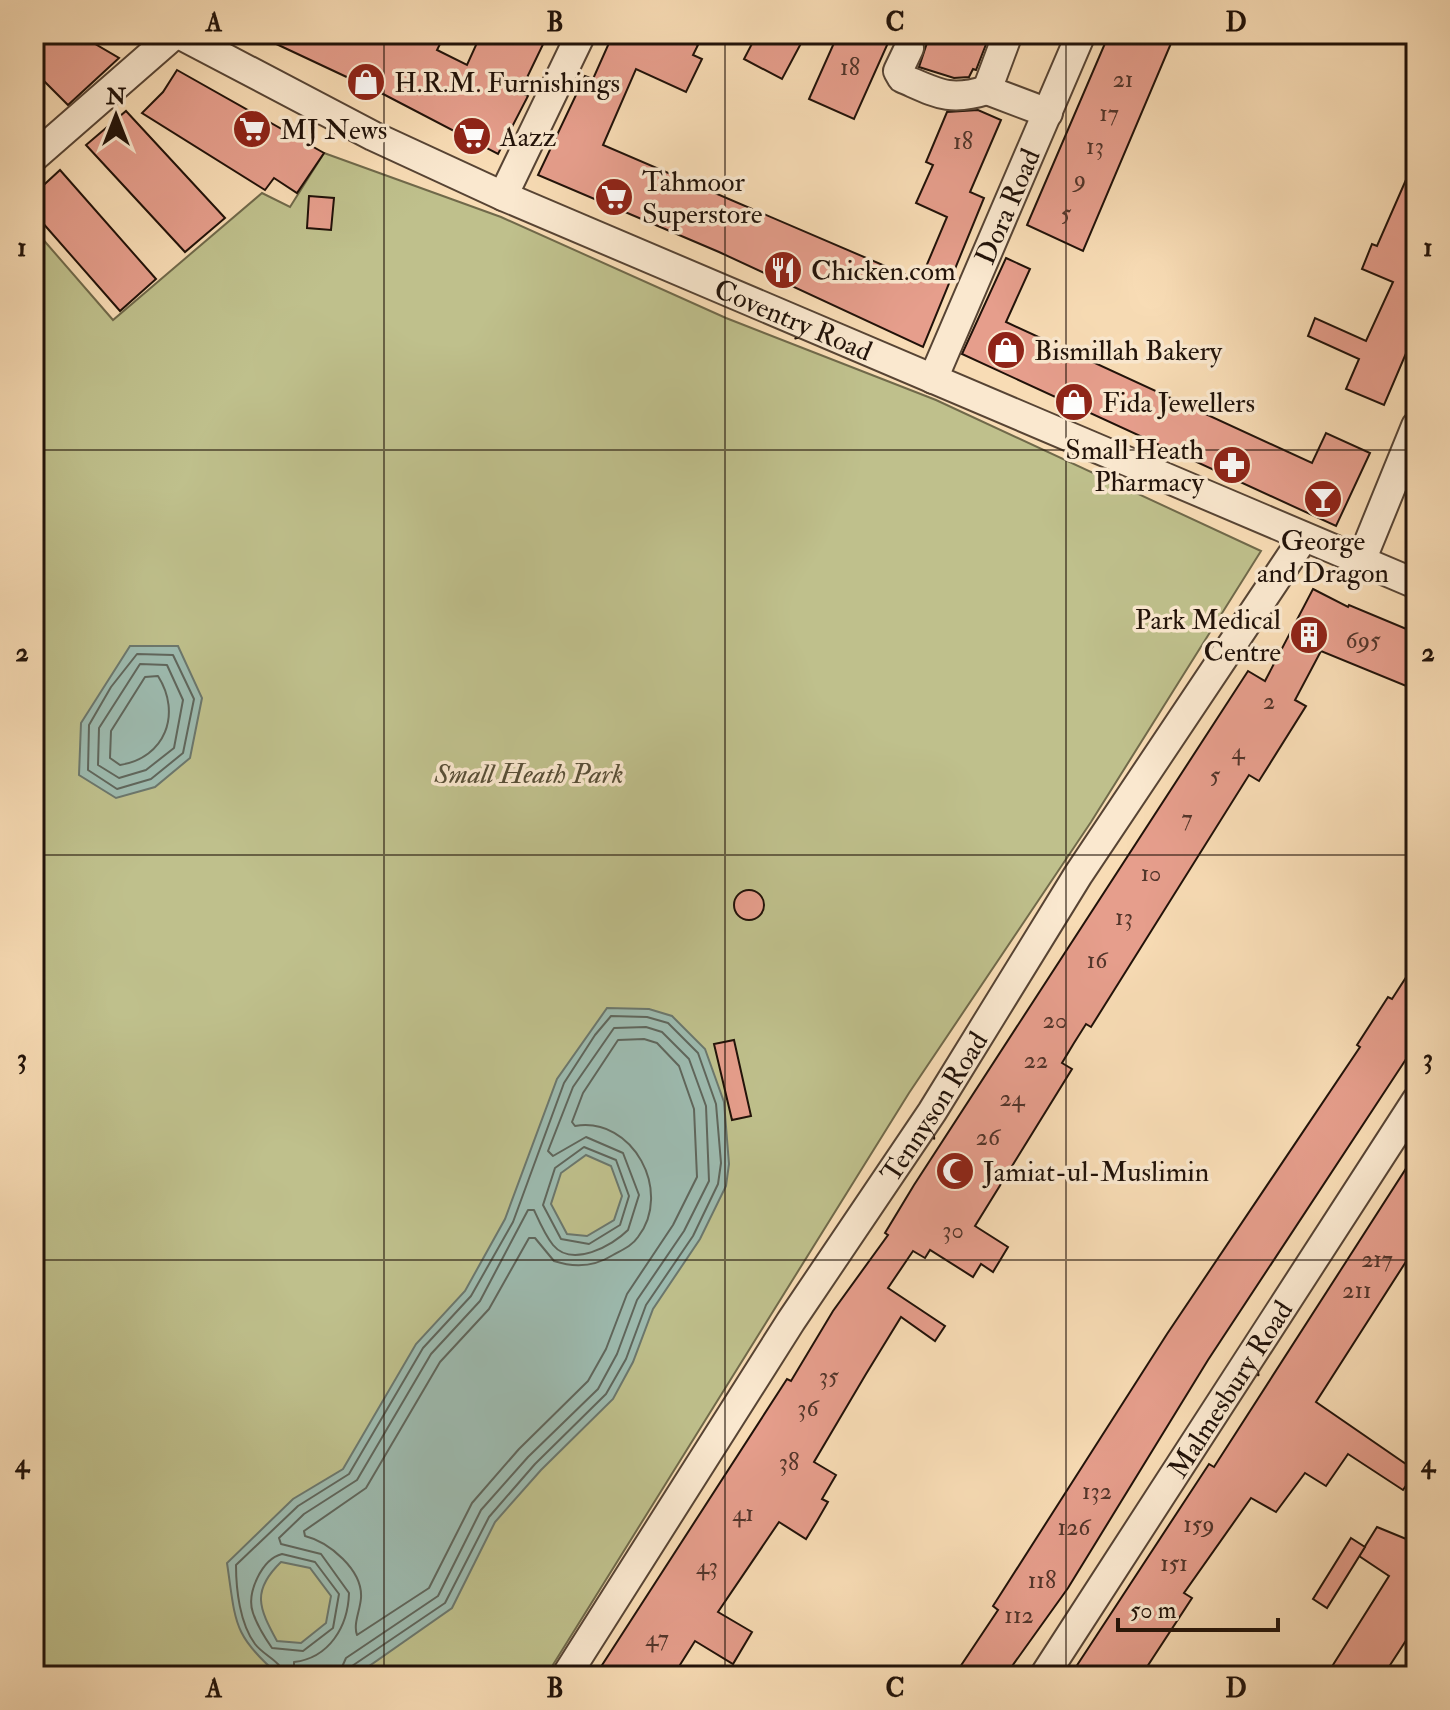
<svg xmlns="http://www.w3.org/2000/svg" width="1450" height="1710" viewBox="0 0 1450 1710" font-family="'IM FELL Double Pica',serif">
	<rect width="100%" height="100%" fill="#f8dcb5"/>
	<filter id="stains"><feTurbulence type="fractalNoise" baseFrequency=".0025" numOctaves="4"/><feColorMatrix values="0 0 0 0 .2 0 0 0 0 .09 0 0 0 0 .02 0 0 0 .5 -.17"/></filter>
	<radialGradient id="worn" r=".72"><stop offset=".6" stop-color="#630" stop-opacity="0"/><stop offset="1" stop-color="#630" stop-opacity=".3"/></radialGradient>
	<!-- green -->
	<polygon fill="#bfc08c" stroke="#70694a" stroke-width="2" points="324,153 501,217 726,318 936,400 1261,551 1091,822 909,1093 546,1676 34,1676 34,229 113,320 262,193 290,207"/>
	<!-- water -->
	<g fill="#9dbbb0" stroke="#6b776d" stroke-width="2" fill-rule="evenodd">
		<polygon points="130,646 178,646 202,698 190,758 155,787 116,798 79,775 81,723"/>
		<path d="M607,1008L649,1009L672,1016L705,1049L724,1102L729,1164L726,1186L700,1239L653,1309L633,1362L613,1399L541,1470L495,1522L452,1608L362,1671L344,1676H280C232,1635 236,1623 227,1563L293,1499L343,1469L416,1344L465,1291L505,1219L557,1079ZM586,1155L611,1166L622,1196L614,1220L587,1236L567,1234L551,1204L561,1173ZM281,1562L310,1568L331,1596L326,1623L301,1643L277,1641C259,1608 251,1591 281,1562Z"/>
	</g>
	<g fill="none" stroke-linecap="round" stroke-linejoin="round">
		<!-- shore -->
		<g stroke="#5f665c" stroke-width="2">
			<polygon points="137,654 173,655 194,699 183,753 151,779 117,789 88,770 89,725 111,687"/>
			<polygon points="140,664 167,665 183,700 174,748 146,770 119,778 98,765 99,728"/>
			<path d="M158,676C182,714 165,758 120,765L110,758L111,731L145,677Z"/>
			<path d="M644,1039L657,1043L679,1066L694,1109L697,1177L673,1225L627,1294L606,1349L588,1381L519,1449L472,1503L429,1588L357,1635C353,1624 360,1611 361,1598C363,1570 329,1542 305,1536L304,1531L366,1488L440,1362L489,1309L529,1238H535L554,1261C575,1268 594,1267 613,1255C622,1250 632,1246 638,1237C673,1192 633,1116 575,1126L572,1122L583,1093L618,1040Z"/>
			<polygon points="584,1147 616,1160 629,1196 620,1225 589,1244 561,1239 543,1205 555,1168"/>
			<path d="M282,1554L315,1562L339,1594L333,1628L303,1651L272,1648C265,1638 257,1625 253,1613C246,1593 262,1559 282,1554Z"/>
			<path d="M284,1676C282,1661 264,1656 255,1644C240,1624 236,1590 236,1565L298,1506L349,1474L423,1348L471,1296L513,1222L564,1083L595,1035L611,1016L647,1017L668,1023L698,1053L716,1104L721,1163L718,1184L693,1236L646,1305L626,1359L606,1394L535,1464L489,1517L445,1603L352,1666L348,1676"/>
			<path d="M294,1676V1662C329,1658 348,1627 349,1593L321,1554L281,1544L279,1538L304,1514L357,1480L431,1354L480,1301L528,1210H534C539,1221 545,1235 553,1245C572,1268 612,1246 628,1230L639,1195L623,1153L586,1137L553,1156L548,1151L573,1087L614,1028L646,1027L662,1032L689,1059L706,1106L709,1181L684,1231L637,1300L617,1354L598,1389L528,1457L481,1510L438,1596L346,1658L338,1676"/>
		</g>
	</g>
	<!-- building -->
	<g fill="#e69e8c" stroke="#211209" stroke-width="2">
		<polygon points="34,34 78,34 119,58 68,105 34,71"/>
		<polygon points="255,34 445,34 437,50 467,65 481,34 548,34 520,92 528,96 498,154 385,95"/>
		<polygon points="613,34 674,34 698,45 693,55 702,59 686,92 636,69 603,145 920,281 947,217 916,203 933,165 926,162 947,112 978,110 1001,120 970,192 984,198 923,347 719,252 538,175 585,76 593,79"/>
		<polygon points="757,34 806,34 782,79 744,59"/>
		<polygon points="838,34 892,34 854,119 809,99"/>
		<polygon points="930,34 990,34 976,70 973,69 969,77 954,78 919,67"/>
		<polygon points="1109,34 1175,34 1083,251 1027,225"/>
		<polygon points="177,70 324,153 297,193 274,178 265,190 142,113 163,92"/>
		<polygon points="126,111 225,218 185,252 86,145"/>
		<polygon points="1416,157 1416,330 1384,405 1346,389 1359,359 1308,336 1315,318 1366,341 1393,282 1362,269 1372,244 1377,246"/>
		<polygon points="60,170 156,279 120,311 34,213 34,194"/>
		<polygon points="309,196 334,198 331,230 307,228"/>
		<polygon points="1006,258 1030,269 1006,322 1312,463 1326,433 1370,453 1336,526 962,354"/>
		<polygon points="1313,589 1348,607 1349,605 1416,633 1416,690 1321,651 1295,700 1306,706 1259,781 1249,775 1091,1027 1086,1024 1074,1043 1062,1063 1072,1069 975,1226 1008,1247 993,1272 981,1264 973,1277 930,1250 925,1258 913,1251 888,1288 945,1326 935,1341 901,1317 866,1374 814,1462 836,1475 822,1499 828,1502 817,1521 806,1539 779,1522 718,1612 752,1632 733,1664 695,1641 673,1676 595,1676 787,1379 791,1381 833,1311 888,1235 885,1233 914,1185 1248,671 1265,681"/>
		<circle cx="749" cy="905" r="15"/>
		<polygon points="1416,962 1416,1044 1208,1360 1068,1588 1005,1676 954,1676 998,1610 993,1606 1167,1334 1360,1047 1357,1045 1388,997 1392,999"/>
		<polygon points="734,1040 751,1116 732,1120 714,1044"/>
		<polygon points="1416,1153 1416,1246 1316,1402 1416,1471 1403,1490 1348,1454 1326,1486 1305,1473 1276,1512 1251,1498 1184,1593 1192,1598 1141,1676 1070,1676 1209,1464 1214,1467"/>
		<polygon points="1377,1527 1416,1543 1416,1625 1383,1676 1326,1676 1389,1576 1359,1556"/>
		<polygon points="1351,1538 1365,1547 1327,1608 1313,1599"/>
	</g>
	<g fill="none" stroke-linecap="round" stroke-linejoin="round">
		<defs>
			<g id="minor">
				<path id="s1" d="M179,34L373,136L503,196L1416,584"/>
				<polyline points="1006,39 987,90 1048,113"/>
				<path d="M909,48L898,71L902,78C937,93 949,102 987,90"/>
				<polyline points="34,157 175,34"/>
				<polyline points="503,196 581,34"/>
				<path id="s2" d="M933,379L1081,34"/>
				<polyline points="1361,561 1416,426"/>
				<path id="s3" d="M566,1676L791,1321L932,1112L1078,875L1304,537"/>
				<path id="s4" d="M1044,1676L1416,1101"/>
			</g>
		</defs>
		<!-- minor casing -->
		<use href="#minor" stroke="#574434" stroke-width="32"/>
		<!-- minor -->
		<use href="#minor" stroke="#fae8cf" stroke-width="28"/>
	</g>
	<!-- grid -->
	<path fill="none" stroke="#211209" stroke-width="2" stroke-opacity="0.55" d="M384,34V1676M725,34V1676M1066,34V1676M34,450H1416M34,855H1416M34,1260H1416"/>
	<!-- icons -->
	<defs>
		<symbol id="shop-disc" viewBox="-11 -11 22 22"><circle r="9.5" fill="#8f2418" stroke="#fae8cf"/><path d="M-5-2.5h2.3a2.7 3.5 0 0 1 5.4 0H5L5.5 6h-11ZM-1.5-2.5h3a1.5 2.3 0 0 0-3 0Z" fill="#fff"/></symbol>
		<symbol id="supermarket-disc" viewBox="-11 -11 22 22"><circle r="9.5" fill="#8f2418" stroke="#fae8cf"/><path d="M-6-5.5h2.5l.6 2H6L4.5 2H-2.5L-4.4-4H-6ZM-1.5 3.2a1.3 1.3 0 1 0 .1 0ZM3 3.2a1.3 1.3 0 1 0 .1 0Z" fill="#fff"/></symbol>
		<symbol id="restaurant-disc" viewBox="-11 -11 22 22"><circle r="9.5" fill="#8f2418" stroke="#fae8cf"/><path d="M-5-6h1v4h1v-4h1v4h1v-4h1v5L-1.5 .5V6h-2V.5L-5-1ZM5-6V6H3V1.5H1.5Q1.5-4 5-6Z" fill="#fff"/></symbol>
		<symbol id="pharmacy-disc" viewBox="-11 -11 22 22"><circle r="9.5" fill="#8f2418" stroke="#fae8cf"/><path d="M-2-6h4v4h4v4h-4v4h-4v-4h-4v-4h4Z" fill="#fff"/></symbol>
		<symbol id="bar-disc" viewBox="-11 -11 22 22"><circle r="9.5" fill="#8f2418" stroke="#fae8cf"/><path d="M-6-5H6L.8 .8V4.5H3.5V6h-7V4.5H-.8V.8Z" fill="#fff"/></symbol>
		<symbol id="building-disc" viewBox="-11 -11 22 22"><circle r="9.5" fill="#8f2418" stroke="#fae8cf"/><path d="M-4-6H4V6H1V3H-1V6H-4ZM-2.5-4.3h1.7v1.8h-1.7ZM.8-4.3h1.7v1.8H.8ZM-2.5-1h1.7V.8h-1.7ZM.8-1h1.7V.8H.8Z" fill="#fff"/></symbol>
		<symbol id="mosque-disc" viewBox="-11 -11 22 22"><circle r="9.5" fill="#8f2418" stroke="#fae8cf"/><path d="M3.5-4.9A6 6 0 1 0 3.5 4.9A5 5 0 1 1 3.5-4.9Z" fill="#fff"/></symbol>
	</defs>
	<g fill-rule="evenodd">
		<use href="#shop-disc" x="344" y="60" width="44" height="44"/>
		<use href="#supermarket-disc" x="230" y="107" width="44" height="44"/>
		<use href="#supermarket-disc" x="450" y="114" width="44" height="44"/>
		<use href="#supermarket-disc" x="592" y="175" width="44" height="44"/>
		<use href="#restaurant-disc" x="761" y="248" width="44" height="44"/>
		<use href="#shop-disc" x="984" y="328" width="44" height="44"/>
		<use href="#shop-disc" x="1052" y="380" width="44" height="44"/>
		<use href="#pharmacy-disc" x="1210" y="443" width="44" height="44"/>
		<use href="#bar-disc" x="1301" y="477" width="44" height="44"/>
		<use href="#building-disc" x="1287" y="613" width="44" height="44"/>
		<use href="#mosque-disc" x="933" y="1149" width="44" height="44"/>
	</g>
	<g text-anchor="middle" stroke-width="7" stroke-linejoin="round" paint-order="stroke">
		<!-- number labels -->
		<g font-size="24" fill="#52352a">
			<text x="850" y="75">18</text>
			<text x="1123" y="87">21</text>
			<text x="1109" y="121">17</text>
			<text x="963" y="149">18</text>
			<text x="1095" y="154">13</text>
			<text x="1080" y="187">9</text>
			<text x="1066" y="221">5</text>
			<text x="1363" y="648">695</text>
			<text x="1269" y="709">2</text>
			<text x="1238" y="759">4</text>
			<text x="1215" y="783">5</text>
			<text x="1187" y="826">7</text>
			<text x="1151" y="881">10</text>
			<text x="1124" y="925">13</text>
			<text x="1097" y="968">16</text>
			<text x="1055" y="1028">20</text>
			<text x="1036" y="1068">22</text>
			<text x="1012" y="1106">24</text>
			<text x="988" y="1145">26</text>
			<text x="953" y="1238">30</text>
			<text x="1377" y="1267">217</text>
			<text x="1357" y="1298">211</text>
			<text x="829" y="1384">35</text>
			<text x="808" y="1416">36</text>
			<text x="789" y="1470">38</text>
			<text x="1097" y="1499">132</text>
			<text x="743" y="1521">41</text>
			<text x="1199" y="1532">159</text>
			<text x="1074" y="1535">126</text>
			<text x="1174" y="1571">151</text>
			<text x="707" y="1574">43</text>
			<text x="1042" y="1588">118</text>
			<text x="1019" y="1623">112</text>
			<text x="657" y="1646">47</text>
		</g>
		<!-- poi labels -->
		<g font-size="28" fill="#211209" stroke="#fae8cf" text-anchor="start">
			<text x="394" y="92">H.R.M. Furnishings</text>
			<text x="280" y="139">MJ News</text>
			<text x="500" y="146">Aazz</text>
			<text x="642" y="191">Tahmoor<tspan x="642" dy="32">Superstore</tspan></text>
			<text x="811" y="280">Chicken.com</text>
			<text x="1034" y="360">Bismillah Bakery</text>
			<text x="1102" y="412">Fida Jewellers</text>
			<text x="1204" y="459" text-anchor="end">Small Heath<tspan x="1204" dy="32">Pharmacy</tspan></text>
			<text x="1323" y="550" text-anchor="middle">George<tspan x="1323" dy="32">and Dragon</tspan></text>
			<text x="1281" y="629" text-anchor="end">Park Medical<tspan x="1281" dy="32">Centre</tspan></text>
			<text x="983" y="1181">Jamiat-ul-Muslimin</text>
		</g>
		<!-- street labels -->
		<g font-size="28" fill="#211209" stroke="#fae8cf">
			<text dy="10" stroke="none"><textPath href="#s2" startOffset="188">Dora Road</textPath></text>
			<text dy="10" stroke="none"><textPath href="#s1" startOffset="678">Coventry Road</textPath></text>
			<text dy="10" stroke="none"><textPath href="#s3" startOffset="678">Tennyson Road</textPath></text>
			<text dy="10" stroke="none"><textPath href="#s4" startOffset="342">Malmesbury Road</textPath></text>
		</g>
		<!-- park labels -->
		<g font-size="28" font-style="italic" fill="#584f37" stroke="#fae8cf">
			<text x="529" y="783">Small Heath Park</text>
		</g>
	</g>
	<!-- margin -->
	<rect width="1450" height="1710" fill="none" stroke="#f8dcb5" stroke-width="88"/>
	<!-- north arrow -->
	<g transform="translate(116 116)" stroke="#fae8cf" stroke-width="6" paint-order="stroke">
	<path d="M0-6L14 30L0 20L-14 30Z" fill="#211209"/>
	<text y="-12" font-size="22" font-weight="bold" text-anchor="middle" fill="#211209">N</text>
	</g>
	<!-- scale -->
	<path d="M1118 1618v12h160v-12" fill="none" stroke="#211209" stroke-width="4"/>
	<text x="1130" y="1618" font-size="24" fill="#211209" stroke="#fae8cf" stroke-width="6" paint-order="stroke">50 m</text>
	<rect x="44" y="44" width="1362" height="1622" fill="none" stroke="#211209" stroke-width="3"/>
	<g font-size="26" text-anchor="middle" font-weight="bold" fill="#211209">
		<text x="214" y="31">A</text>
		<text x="555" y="31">B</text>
		<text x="895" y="31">C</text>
		<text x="1236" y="31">D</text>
		<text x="22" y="256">1</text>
		<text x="1428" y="256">1</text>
		<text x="22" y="661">2</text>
		<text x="1428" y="661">2</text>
		<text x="22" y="1067">3</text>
		<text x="1428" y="1067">3</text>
		<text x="22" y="1472">4</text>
		<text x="1428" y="1472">4</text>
		<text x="214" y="1697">A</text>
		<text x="555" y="1697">B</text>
		<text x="895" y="1697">C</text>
		<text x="1236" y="1697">D</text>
	</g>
	<rect width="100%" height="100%" filter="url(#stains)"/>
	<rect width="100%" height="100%" fill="url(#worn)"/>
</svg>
